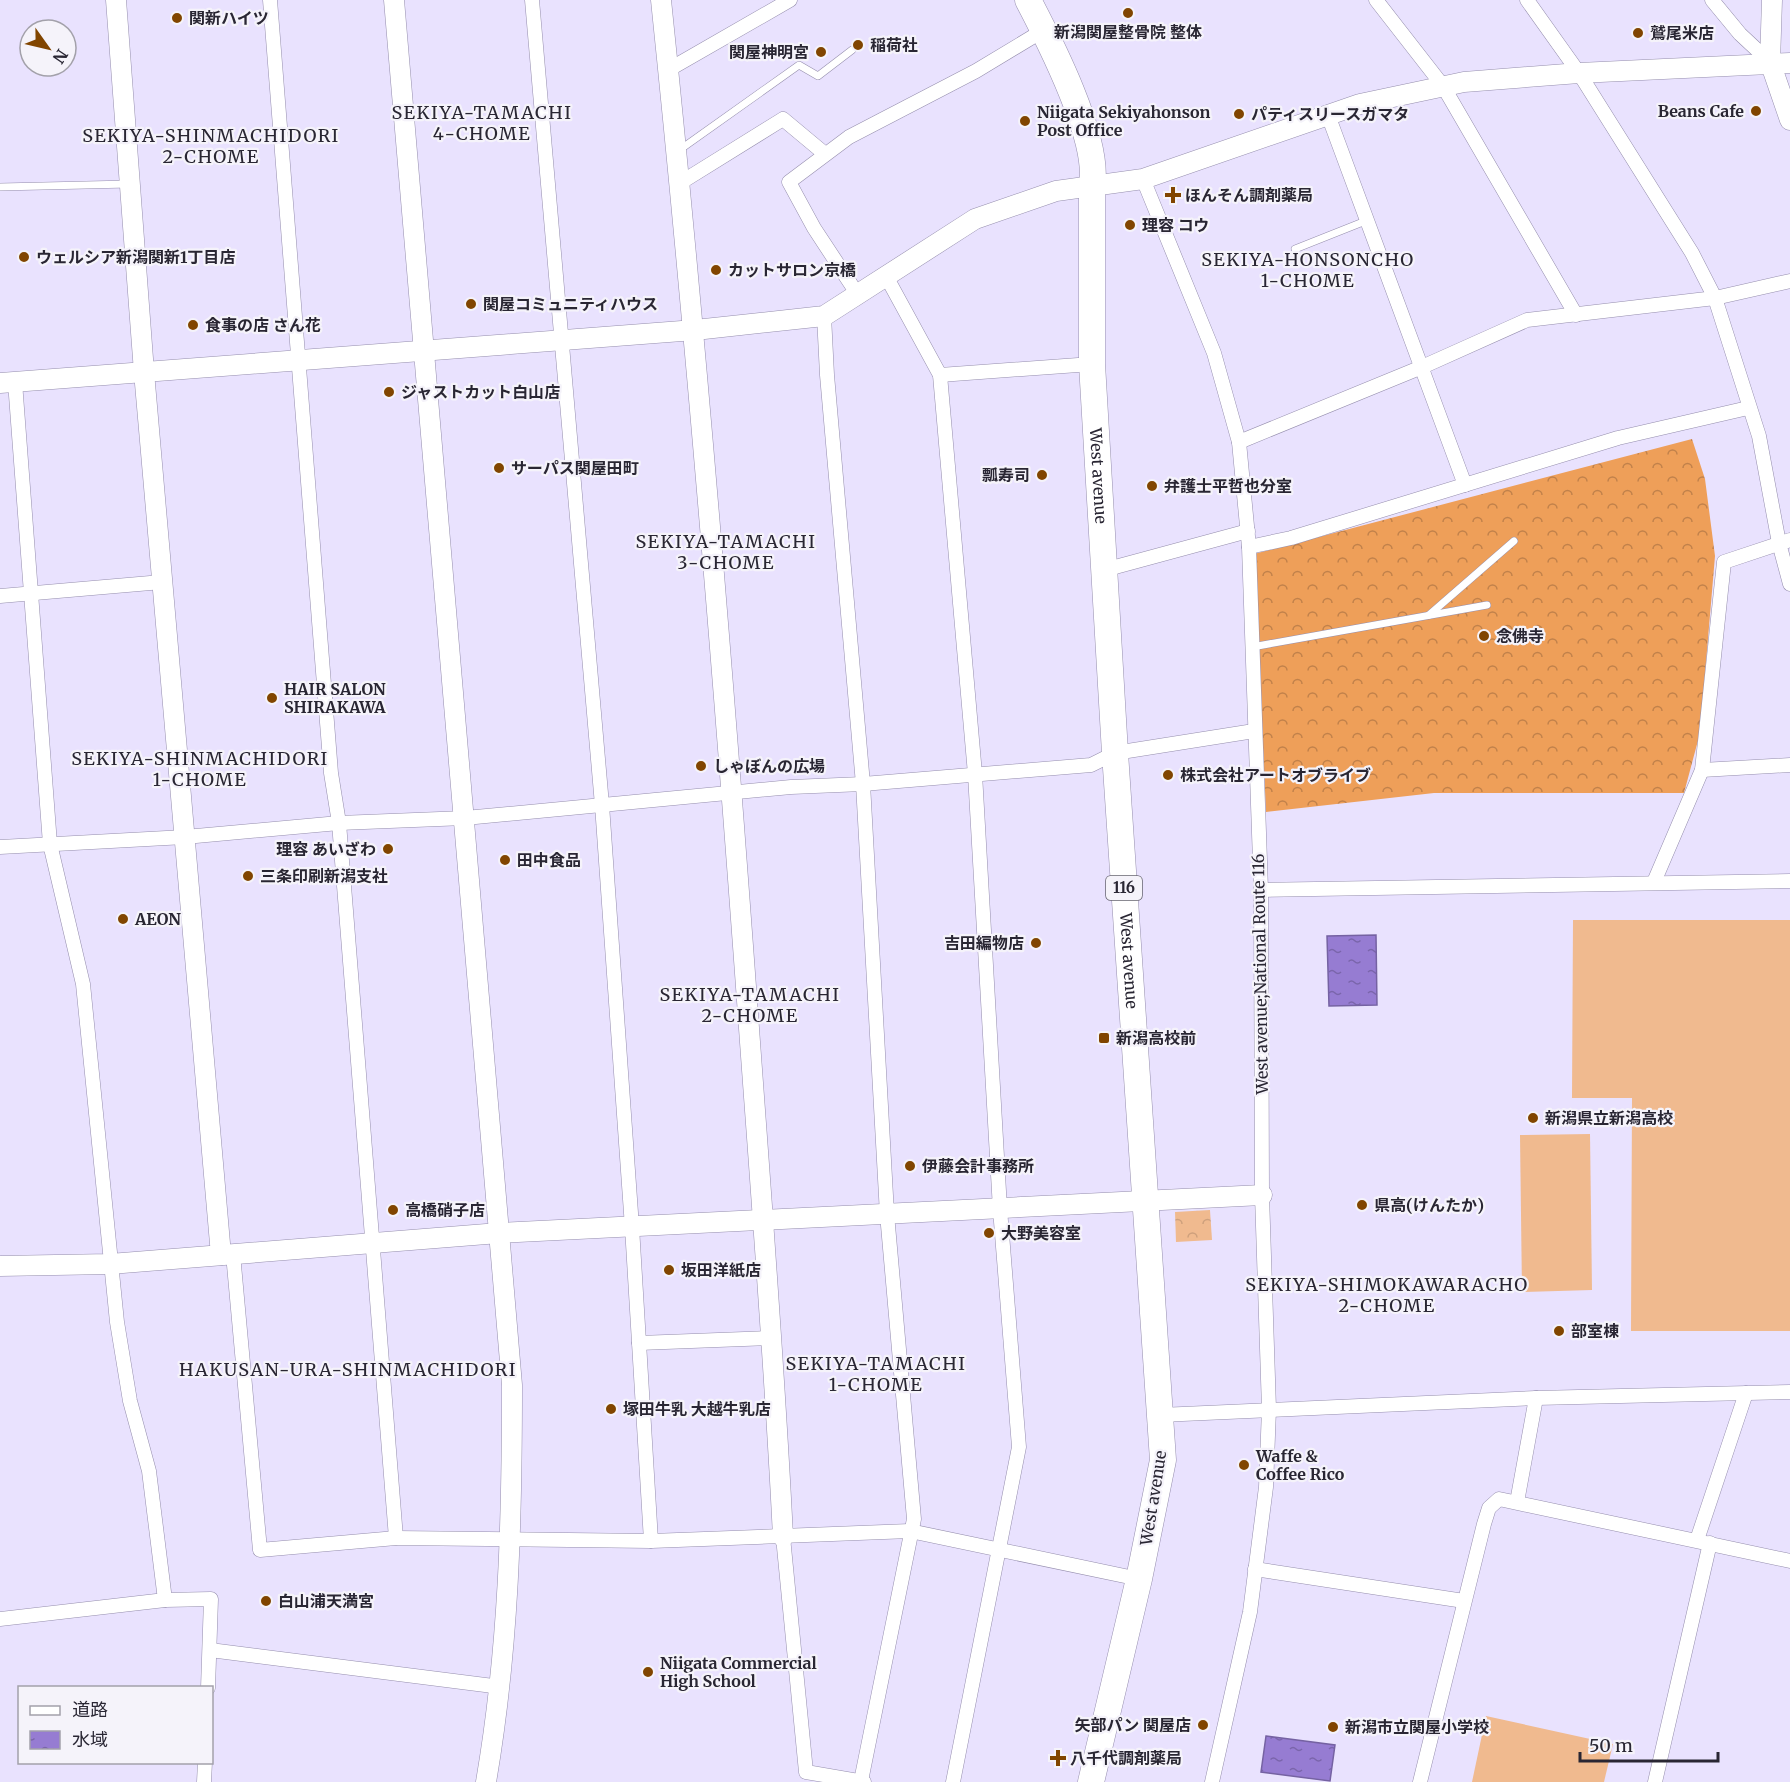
<svg xmlns="http://www.w3.org/2000/svg" width="1790" height="1782" viewBox="0 0 1790 1782" font-family="Merriweather,'Noto Sans JP',serif">
	<defs>
		<pattern id="forest-crowns" width="20" height="18" patternUnits="userSpaceOnUse" patternTransform="scale(1.5)"><rect width="20" height="18" fill="#ee9f59"/><path d="M2 6a3 3 0 1 1 6 0M12 15a3 3 0 1 1 6 0" fill="none" stroke="#c1814a"/></pattern>
		<pattern id="park-crowns" width="20" height="18" patternUnits="userSpaceOnUse" patternTransform="scale(1.5)"><rect width="20" height="18" fill="#f0ba8f"/><path d="M2 6a3 3 0 1 1 6 0M12 15a3 3 0 1 1 6 0" fill="none" stroke="#cea07c"/></pattern>
		<pattern id="water-ripples" width="26" height="14" patternUnits="userSpaceOnUse" patternTransform="scale(1.5)"><rect width="26" height="14" fill="#967cd2"/><path d="M2 4q2-2 4 0t4 0M15 11q2-2 4 0t4 0" fill="none" stroke="#7a65ab"/></pattern>
	</defs>
	<rect width="100%" height="100%" fill="#e9e2fe"/>
	<!-- forest -->
	<polygon fill="url(#forest-crowns)" points="1692,439 1705,479 1715,556 1700,733 1684,793 1434,793 1266,812 1254,554"/>
	<!-- park -->
	<polygon fill="url(#park-crowns)" points="1210,1210 1212,1240 1176,1242 1175,1212"/>
	<!-- pitch -->
	<g fill="#f0ba8f">
		<polygon points="1573,920 1790,920 1790,1331 1631,1331 1632,1098 1572,1098"/>
		<polygon points="1590,1134 1592,1290 1522,1292 1520,1135"/>
		<polygon points="1486,1716 1613,1744 1604,1782 1472,1782"/>
	</g>
	<!-- water -->
	<g fill="url(#water-ripples)" stroke="#7562a2" stroke-width="1.5">
		<polygon points="1376,935 1377,1005 1329,1006 1327,936"/>
		<polygon points="1266,1736 1335,1745 1330,1781 1261,1772"/>
	</g>
	<g fill="none" stroke-linecap="round" stroke-linejoin="round">
		<defs>
			<g id="lane">
				<polyline points="678,151 799,65 818,76 852,50"/>
				<polyline points="0,187 129,184"/>
				<polyline points="1295,249 1368,220"/>
				<polyline points="1429,615 1514,541"/>
				<polyline points="1252,647 1487,605"/>
			</g>
			<g id="street">
				<polyline points="270,0 331,773 339,823 396,1538"/>
				<polyline points="532,0 602,805 632,1227 651,1541 910,1531 1139,1579"/>
				<polyline points="1376,0 1443,86 1576,315"/>
				<polyline points="1527,0 1579,73 1692,253 1715,298 1759,436 1779,543 1790,584"/>
				<polyline points="1712,0 1740,34 1770,62"/>
				<polyline points="668,70 790,0"/>
				<polyline points="1328,115 1465,485"/>
				<polyline points="1143,179 1214,353 1239,442 1249,547 1261,890 1262,1195 1269,1409 1266,1487 1250,1612 1212,1782"/>
				<polyline points="680,183 783,119 825,154"/>
				<polyline points="886,276 940,375 975,774 1000,1209 1019,1447 953,1782"/>
				<polyline points="858,295 814,228 789,182 849,137 976,71 1044,30"/>
				<polyline points="824,316 827,375 863,784 887,1214 914,1519 861,1781"/>
				<polyline points="940,375 1092,364"/>
				<polyline points="15,382 50,844 83,984 117,1322 130,1401 149,1471 165,1600"/>
				<polyline points="1239,442 1422,367 1527,320 1715,298 1790,281"/>
				<polyline points="1249,547 1291,538 1618,438 1748,408"/>
				<polyline points="1104,570 1248,531"/>
				<polyline points="0,596 162,582"/>
				<polyline points="1702,770 1790,765"/>
				<polyline points="0,847 185,837 339,823 465,818 791,787 863,784 1091,765 1115,753 1254,731"/>
				<polyline points="1654,882 1702,770 1724,562 1790,540"/>
				<polyline points="1261,890 1790,881"/>
				<polyline points="233,1254 260,1550 396,1538 651,1541"/>
				<polyline points="639,1343 773,1338"/>
				<polyline points="1160,1415 1536,1398 1790,1392"/>
				<polyline points="1517,1502 1536,1398"/>
				<polyline points="783,1537 806,1772 864,1782"/>
				<polyline points="1697,1540 1746,1393"/>
				<polyline points="1255,1569 1464,1601"/>
				<polyline points="0,1619 165,1600 211,1599 208,1688"/>
				<polyline points="210,1650 501,1687"/>
				<polyline points="204,1782 205,1762"/>
				<polyline points="1420,1782 1484,1524 1489,1508 1499,1499 1790,1561"/>
				<polyline points="1655,1782 1710,1543"/>
			</g>
			<g id="secondary">
				<polyline points="116,0 144,372 221,1255"/>
				<path d="M394,0L512,1385C512,1520 509,1648 486,1782"/>
				<path d="M661,0C697,347 725,694 750,1042C762,1207 775,1372 783,1537"/>
				<polyline points="1772,0 1770,62 1790,120"/>
				<polyline points="0,383 695,330 824,316 975,219 1056,191 1143,179 1360,104 1464,82 1579,73 1790,63"/>
				<polyline points="0,1266 110,1264 499,1233 1262,1195"/>
			</g>
			<g id="highway">
				<path id="s1" d="M1028,0C1050,42 1100,139 1092,185V364L1115,753L1163,1460L1139,1579L1091,1782"/>
			</g>
		</defs>
		<!-- lane casing -->
		<use href="#lane" stroke="#958ead" stroke-width="8"/>
		<!-- street casing -->
		<use href="#street" stroke="#958ead" stroke-width="15"/>
		<!-- secondary casing -->
		<use href="#secondary" stroke="#958ead" stroke-width="21"/>
		<!-- highway casing -->
		<use href="#highway" stroke="#958ead" stroke-width="27"/>
		<!-- lane -->
		<use href="#lane" stroke="#fff" stroke-width="7"/>
		<!-- street -->
		<use href="#street" stroke="#fff" stroke-width="14"/>
		<!-- secondary -->
		<use href="#secondary" stroke="#fff" stroke-width="20"/>
		<!-- highway -->
		<use href="#highway" stroke="#fff" stroke-width="26"/>
	</g>
	<!-- markers -->
	<g fill="#814500" stroke="#f5f3fa" stroke-width="2">
		<circle cx="1128" cy="13" r="6"/>
		<circle cx="177" cy="18" r="6"/>
		<circle cx="1638" cy="33" r="6"/>
		<circle cx="858" cy="45" r="6"/>
		<circle cx="821" cy="52" r="6"/>
		<circle cx="1756" cy="111" r="6"/>
		<circle cx="1239" cy="114" r="6"/>
		<circle cx="1025" cy="121" r="6"/>
		<path d="M1170 186h6v6h6v6h-6v6h-6v-6h-6v-6h6z"/>
		<circle cx="1130" cy="225" r="6"/>
		<circle cx="24" cy="257" r="6"/>
		<circle cx="716" cy="270" r="6"/>
		<circle cx="471" cy="304" r="6"/>
		<circle cx="193" cy="325" r="6"/>
		<circle cx="389" cy="392" r="6"/>
		<circle cx="499" cy="468" r="6"/>
		<circle cx="1042" cy="475" r="6"/>
		<circle cx="1152" cy="486" r="6"/>
		<circle cx="1484" cy="636" r="6"/>
		<circle cx="272" cy="698" r="6"/>
		<circle cx="701" cy="766" r="6"/>
		<circle cx="1168" cy="775" r="6"/>
		<circle cx="388" cy="849" r="6"/>
		<circle cx="505" cy="860" r="6"/>
		<circle cx="248" cy="876" r="6"/>
		<circle cx="123" cy="919" r="6"/>
		<circle cx="1036" cy="943" r="6"/>
		<rect x="1098" y="1032" width="12" height="12" rx="3"/>
		<circle cx="1533" cy="1118" r="6"/>
		<circle cx="910" cy="1166" r="6"/>
		<circle cx="1362" cy="1205" r="6"/>
		<circle cx="393" cy="1210" r="6"/>
		<circle cx="989" cy="1233" r="6"/>
		<circle cx="669" cy="1270" r="6"/>
		<circle cx="1559" cy="1331" r="6"/>
		<circle cx="611" cy="1409" r="6"/>
		<circle cx="1244" cy="1465" r="6"/>
		<circle cx="266" cy="1601" r="6"/>
		<circle cx="648" cy="1672" r="6"/>
		<circle cx="1203" cy="1725" r="6"/>
		<circle cx="1333" cy="1727" r="6"/>
		<path d="M1055 1749h6v6h6v6h-6v6h-6v-6h-6v-6h6z"/>
	</g>
	<g text-anchor="middle" stroke-width="4.5" stroke-linejoin="round" paint-order="stroke">
		<!-- shield labels -->
		<rect fill="#f5f3fa" stroke="#66646f" stroke-width="1.5" x="1106" y="876" width="36" height="24" rx="4.5"/>
		<g font-size="15" font-weight="bold" fill="#292633">
			<text x="1124" y="893">116</text>
		</g>
		<!-- poi labels -->
		<g font-size="16" font-weight="bold" fill="#292633" stroke="#f5f3fa" text-anchor="start">
			<text x="189" y="24">関新ハイツ</text>
			<text x="1128" y="38" text-anchor="middle">新潟関屋整骨院 整体</text>
			<text x="1650" y="39">鷲尾米店</text>
			<text x="870" y="51">稲荷社</text>
			<text x="809" y="58" text-anchor="end">関屋神明宮</text>
			<text x="1744" y="117" text-anchor="end">Beans Cafe</text>
			<text x="1037" y="118">Niigata Sekiyahonson<tspan x="1037" dy="18">Post Office</tspan></text>
			<text x="1251" y="120">パティスリースガマタ</text>
			<text x="1185" y="201">ほんそん調剤薬局</text>
			<text x="1142" y="231">理容 コウ</text>
			<text x="36" y="263">ウェルシア新潟関新1丁目店</text>
			<text x="728" y="276">カットサロン京橋</text>
			<text x="483" y="310">関屋コミュニティハウス</text>
			<text x="205" y="331">食事の店 さん花</text>
			<text x="401" y="398">ジャストカット白山店</text>
			<text x="511" y="474">サーパス関屋田町</text>
			<text x="1030" y="481" text-anchor="end">瓢寿司</text>
			<text x="1164" y="492">弁護士平哲也分室</text>
			<text x="1496" y="642">念佛寺</text>
			<text x="284" y="695">HAIR SALON<tspan x="284" dy="18">SHIRAKAWA</tspan></text>
			<text x="713" y="772">しゃぼんの広場</text>
			<text x="1180" y="781">株式会社アートオブライブ</text>
			<text x="376" y="855" text-anchor="end">理容 あいざわ</text>
			<text x="517" y="866">田中食品</text>
			<text x="260" y="882">三条印刷新潟支社</text>
			<text x="135" y="925">AEON</text>
			<text x="1024" y="949" text-anchor="end">吉田編物店</text>
			<text x="1116" y="1044">新潟高校前</text>
			<text x="1545" y="1124">新潟県立新潟高校</text>
			<text x="922" y="1172">伊藤会計事務所</text>
			<text x="1374" y="1211">県高(けんたか)</text>
			<text x="405" y="1216">高橋硝子店</text>
			<text x="1001" y="1239">大野美容室</text>
			<text x="681" y="1276">坂田洋紙店</text>
			<text x="1571" y="1337">部室棟</text>
			<text x="623" y="1415">塚田牛乳 大越牛乳店</text>
			<text x="1256" y="1462">Waffe &amp;<tspan x="1256" dy="18">Coffee Rico</tspan></text>
			<text x="278" y="1607">白山浦天満宮</text>
			<text x="660" y="1669">Niigata Commercial<tspan x="660" dy="18">High School</tspan></text>
			<text x="1191" y="1731" text-anchor="end">矢部パン 関屋店</text>
			<text x="1345" y="1733">新潟市立関屋小学校</text>
			<text x="1070" y="1764">八千代調剤薬局</text>
		</g>
		<!-- street labels -->
		<g font-size="16" fill="#292633" stroke="#f5f3fa">
			<text dy="6" stroke="none"><textPath href="#s1" startOffset="489">West avenue</textPath></text>
			<text dy="6" stroke="none"><textPath href="#s1" startOffset="975">West avenue</textPath></text>
			<text transform="translate(1260 974) rotate(-91)" y="6">West avenue;National Route 116</text>
			<text transform="translate(1153 1498) rotate(-81)" y="6">West avenue</text>
		</g>
		<!-- neighbourhood labels -->
		<g font-size="18" letter-spacing="1.5" fill="#292633" stroke="#f5f3fa">
			<text x="482" y="119">SEKIYA-TAMACHI<tspan x="482" dy="21">4-CHOME</tspan></text>
			<text x="211" y="142">SEKIYA-SHINMACHIDORI<tspan x="211" dy="21">2-CHOME</tspan></text>
			<text x="1308" y="266">SEKIYA-HONSONCHO<tspan x="1308" dy="21">1-CHOME</tspan></text>
			<text x="726" y="548">SEKIYA-TAMACHI<tspan x="726" dy="21">3-CHOME</tspan></text>
			<text x="200" y="765">SEKIYA-SHINMACHIDORI<tspan x="200" dy="21">1-CHOME</tspan></text>
			<text x="750" y="1001">SEKIYA-TAMACHI<tspan x="750" dy="21">2-CHOME</tspan></text>
			<text x="1387" y="1291">SEKIYA-SHIMOKAWARACHO<tspan x="1387" dy="21">2-CHOME</tspan></text>
			<text x="876" y="1370">SEKIYA-TAMACHI<tspan x="876" dy="21">1-CHOME</tspan></text>
			<text x="348" y="1376">HAKUSAN-URA-SHINMACHIDORI</text>
		</g>
	</g>
	<!-- legend -->
	<rect x="18" y="1686" width="195" height="78" fill="#f5f3fa" stroke="#a3a1aa" stroke-width="1.5"/>
	<rect x="30" y="1706" width="30" height="9" fill="#ffffff" stroke="#a3a1aa" stroke-width="1.5"/>
	<text x="72" y="1716" font-size="18" fill="#292633">道路</text>
	<rect x="30" y="1731" width="30" height="18" fill="url(#water-ripples)" stroke="#a3a1aa" stroke-width="1.5"/>
	<text x="72" y="1746" font-size="18" fill="#292633">水域</text>
	<!-- north arrow -->
	<g transform="translate(48 48) rotate(124)"><circle r="28" fill="#f5f3fa" stroke="#a3a1aa" stroke-width="1.5"/>
	<path d="M0-4.5L10 22L0 15L-10 22Z" fill="#814500"/>
	<text y="-9" font-size="16" font-weight="bold" text-anchor="middle" fill="#292633">N</text>
	</g>
	<!-- scale -->
	<path d="M1580 1752v9h138v-9" fill="none" stroke="#292633" stroke-width="3"/>
	<text x="1589" y="1752" font-size="18" fill="#292633" stroke="#f5f3fa" stroke-width="4.5" paint-order="stroke">50 m</text>
</svg>
